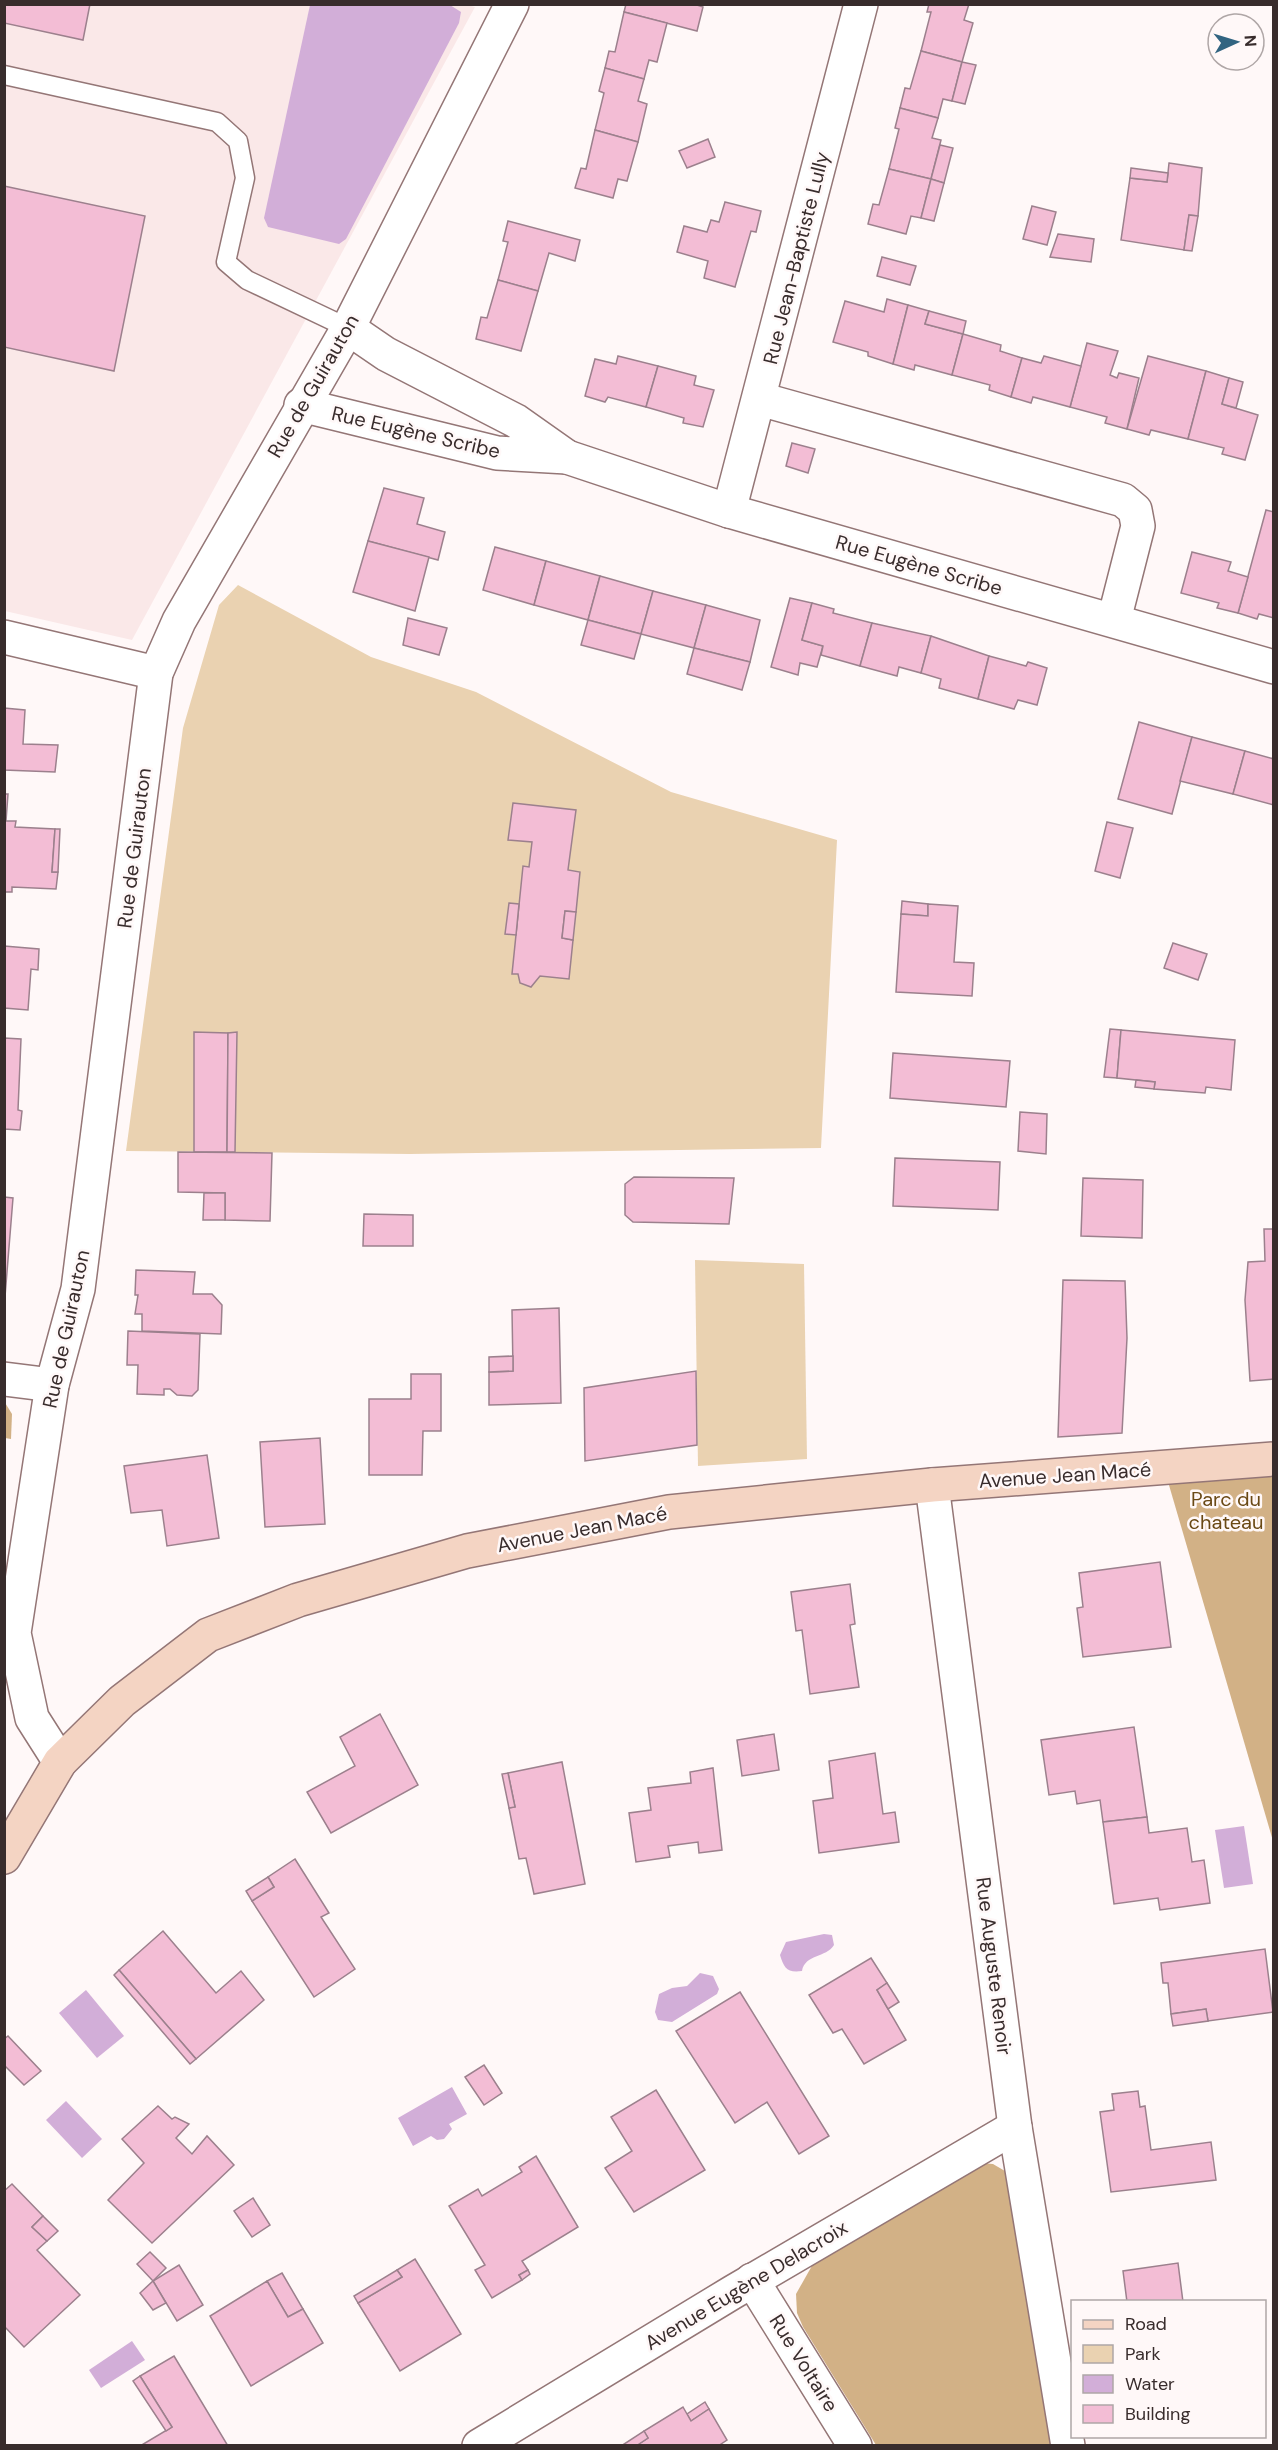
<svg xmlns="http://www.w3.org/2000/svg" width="1278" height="2450" viewBox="0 0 1278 2450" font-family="'DM Sans',sans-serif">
	<rect width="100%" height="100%" fill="#fff8f8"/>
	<!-- built -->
	<polygon fill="#fae8e8" points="464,4 475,7 132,640 5,611 5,5"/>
	<!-- green -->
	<g fill="#ead2b1">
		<polygon points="238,585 371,657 476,692 671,792 837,840 821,1148 410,1154 126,1151 183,728 219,605"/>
		<polygon points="695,1260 804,1264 807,1459 698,1466"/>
	</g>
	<!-- forest -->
	<g fill="#d2b186">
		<polygon points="4,1401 12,1414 11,1439 5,1438"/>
		<polygon points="1273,1459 1273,1841 1164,1468"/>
		<polygon points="982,2163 993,2164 1010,2174 1052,2445 876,2445 803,2327 797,2313 796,2294 813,2264"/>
	</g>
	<!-- water -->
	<g fill="#d2aed8">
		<polygon points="450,5 461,12 459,23 346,239 339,244 268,227 264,218 310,5"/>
		<polygon points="1244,1826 1253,1884 1224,1888 1215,1830"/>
		<path d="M824,1934L832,1935L834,1945C826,1958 805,1954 802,1971C787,1973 784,1968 780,1955L786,1942Z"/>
		<polygon points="700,1973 713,1976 719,1989 717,1994 672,2022 658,2020 655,2012 659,1994 672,1988 687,1986"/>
		<polygon points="86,1990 124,2036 97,2058 59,2013"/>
		<polygon points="452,2087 467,2114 449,2124 452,2129 444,2139 437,2140 431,2136 413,2146 398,2118"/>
		<polygon points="66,2101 102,2139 82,2158 46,2120"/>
		<polygon points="132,2341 145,2360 101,2388 89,2370"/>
	</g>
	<!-- building -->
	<g fill="#f3bdd5" stroke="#9c808d" stroke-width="1.5">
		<polygon points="4,4 90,4 83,40 4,23"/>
		<polygon points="626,4 694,4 703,7 697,31 624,12"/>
		<polygon points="929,4 969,4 964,20 973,23 962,62 921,51 931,12 927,12"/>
		<polygon points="624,12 667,23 657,62 649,60 644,79 605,68 609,51 615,52"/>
		<polygon points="921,51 962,62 952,101 943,99 938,118 900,108 905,88 910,89"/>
		<polygon points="962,62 976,65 965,104 952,101"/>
		<polygon points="605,68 644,79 638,101 647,104 638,142 595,130 604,93 599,91"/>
		<polygon points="900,108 938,118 932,138 941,140 931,179 889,169 899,129 895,128"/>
		<polygon points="595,130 638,142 627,181 618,179 613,198 575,188 581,168 586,169"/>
		<polygon points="708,139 715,157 687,168 679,151"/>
		<polygon points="940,145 953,148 944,183 931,179"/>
		<polygon points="1169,163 1202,168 1198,216 1189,215 1184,250 1121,240 1130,178 1167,182"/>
		<polygon points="1131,168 1168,173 1167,182 1130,178"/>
		<polygon points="889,169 931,179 921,218 911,216 906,234 868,224 873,204 879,205"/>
		<polygon points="931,179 944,183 934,221 921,218"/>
		<polygon points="4,186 145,216 114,371 4,347"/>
		<polygon points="725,202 761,211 756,232 751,231 735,287 704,278 708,261 677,252 684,226 707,232 711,220 719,222"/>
		<polygon points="1032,206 1056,212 1047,245 1023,239"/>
		<polygon points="1189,215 1198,216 1192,251 1184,250"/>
		<polygon points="508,221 580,240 575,261 549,253 538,291 498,280 508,242 503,241"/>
		<polygon points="1058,234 1094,239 1091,262 1050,257"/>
		<polygon points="882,257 916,266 910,285 877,276"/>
		<polygon points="498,280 538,291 521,351 476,339 481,317 487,318"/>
		<polygon points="887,299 908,305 893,364 868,356 868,352 833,342 845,301 884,312"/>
		<polygon points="908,305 929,311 925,324 963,334 952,375 915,365 914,370 893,364"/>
		<polygon points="929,311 966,321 963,334 925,324"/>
		<polygon points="963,334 1001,345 1000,351 1022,358 1011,397 989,390 990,385 952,375"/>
		<polygon points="1087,343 1118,351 1110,375 1117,378 1119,373 1139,378 1127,429 1105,423 1107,417 1070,407"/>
		<polygon points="618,356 658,366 646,407 608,397 605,402 585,396 595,359 616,364"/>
		<polygon points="1044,356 1081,366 1070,407 1033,397 1031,403 1011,397 1022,358 1041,363"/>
		<polygon points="1148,356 1206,371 1188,439 1151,430 1149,435 1127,429"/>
		<polygon points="658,366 696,376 694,385 714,390 703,427 683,423 684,418 646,407"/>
		<polygon points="1206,371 1229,378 1222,404 1258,415 1245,460 1222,454 1224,448 1188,439"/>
		<polygon points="1229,378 1243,382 1236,408 1222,404"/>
		<polygon points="792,443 815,449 808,473 786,466"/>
		<polygon points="384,488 424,498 417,524 445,532 438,560 368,541"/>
		<polygon points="1266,510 1274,512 1274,618 1259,614 1257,619 1238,613"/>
		<polygon points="368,541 429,557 415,611 353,592"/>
		<polygon points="495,547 546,561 534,605 483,590"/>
		<polygon points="1192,552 1231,562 1228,571 1248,577 1238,613 1217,608 1219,603 1181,593"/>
		<polygon points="546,561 600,576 588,620 534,605"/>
		<polygon points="600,576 653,591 641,634 588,620"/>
		<polygon points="653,591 706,605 694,648 641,634"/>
		<polygon points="790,598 812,603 802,640 823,646 817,667 800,663 798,675 771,667"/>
		<polygon points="812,603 834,609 833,613 872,623 860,666 821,655 823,646 802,640"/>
		<polygon points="706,605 760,620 750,662 694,648"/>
		<polygon points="408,618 447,628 439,655 403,645"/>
		<polygon points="588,620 641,634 634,659 581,645"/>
		<polygon points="872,623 931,636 921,673 899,667 897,676 860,666"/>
		<polygon points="931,636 989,656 978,699 939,688 941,679 921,673"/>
		<polygon points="694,648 750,662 742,690 687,674"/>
		<polygon points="989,656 1026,666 1028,662 1047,668 1037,705 1018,700 1014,709 978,699"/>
		<polygon points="4,708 25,710 23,744 58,745 55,772 4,770"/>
		<polygon points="1139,722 1192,737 1172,814 1118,799"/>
		<polygon points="1192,737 1245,751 1233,794 1180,781"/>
		<polygon points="1245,751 1274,759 1274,805 1233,794"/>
		<polygon points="4,794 8,794 6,821 16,821 15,827 55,829 52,872 58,872 56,889 12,887 12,892 4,892"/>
		<polygon points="513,803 576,810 568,870 580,872 576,912 565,911 562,938 573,940 569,979 540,976 531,987 520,983 518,974 512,974 523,866 529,867 532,842 508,840"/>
		<polygon points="1107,822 1133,828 1120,878 1095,871"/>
		<polygon points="55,829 60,829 58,872 52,872"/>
		<polygon points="902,901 928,904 928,916 901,914"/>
		<polygon points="509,903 519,904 516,935 505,934"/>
		<polygon points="928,904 958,906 954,962 974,963 972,996 896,992 901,914 928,916"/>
		<polygon points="565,911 576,912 573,940 562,938"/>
		<polygon points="1173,943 1207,954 1198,980 1164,968"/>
		<polygon points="4,946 39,949 38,970 31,969 28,1010 4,1008"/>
		<polygon points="1110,1029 1121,1030 1117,1078 1104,1077"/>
		<polygon points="1121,1030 1235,1040 1231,1090 1206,1087 1205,1093 1154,1089 1155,1082 1117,1078"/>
		<polygon points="194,1032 228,1033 227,1152 194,1152"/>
		<polygon points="237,1032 235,1152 227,1152 228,1033"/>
		<polygon points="4,1038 21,1039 18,1110 22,1111 20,1130 4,1129"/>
		<polygon points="893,1053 1010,1061 1006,1107 890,1098"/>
		<polygon points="1136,1080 1155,1082 1154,1089 1135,1087"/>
		<polygon points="1020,1112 1047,1114 1046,1154 1018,1151"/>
		<polygon points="178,1152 272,1153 270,1221 225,1220 225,1193 178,1192"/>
		<polygon points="895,1158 1000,1162 998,1210 893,1206"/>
		<polygon points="634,1177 734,1178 729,1224 633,1222 625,1215 625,1184"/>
		<polygon points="1083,1178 1143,1180 1142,1238 1081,1236"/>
		<polygon points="204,1193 225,1193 225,1220 203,1220"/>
		<polygon points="4,1197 13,1198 4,1309"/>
		<polygon points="364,1214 413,1215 413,1246 363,1246"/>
		<polygon points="1264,1229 1274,1229 1274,1379 1250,1381 1245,1300 1248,1262 1265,1261"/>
		<polygon points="136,1270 195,1272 193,1294 212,1294 222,1305 221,1334 142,1331 142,1314 135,1314 138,1295 135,1295"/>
		<polygon points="1063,1280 1125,1281 1127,1338 1122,1433 1058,1437"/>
		<polygon points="559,1308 561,1403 489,1405 489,1372 513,1371 512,1310"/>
		<polygon points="128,1331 200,1334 198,1390 192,1396 177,1395 170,1389 164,1389 164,1395 137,1394 138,1365 127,1365"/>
		<polygon points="513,1356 513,1371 489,1372 489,1357"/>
		<polygon points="696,1371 697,1445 585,1461 584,1388"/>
		<polygon points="411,1374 441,1374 441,1431 423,1431 422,1475 369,1475 369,1399 411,1399"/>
		<polygon points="320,1438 325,1524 265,1527 260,1442"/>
		<polygon points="207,1455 219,1538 167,1546 162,1510 131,1513 124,1466"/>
		<polygon points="1160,1562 1171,1647 1083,1657 1077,1608 1083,1607 1079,1573"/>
		<polygon points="850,1584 855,1624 850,1625 859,1687 810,1694 802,1630 796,1631 791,1592"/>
		<polygon points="380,1714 418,1785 331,1833 307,1792 355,1766 340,1737"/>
		<polygon points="1134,1727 1147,1817 1103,1822 1100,1800 1077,1804 1075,1791 1049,1795 1041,1740"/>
		<polygon points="774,1734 779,1770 742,1776 737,1740"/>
		<polygon points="875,1753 883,1814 895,1812 899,1842 819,1853 813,1801 833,1798 829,1761"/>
		<polygon points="562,1762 585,1884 534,1894 526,1858 519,1859 509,1808 515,1807 508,1773"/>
		<polygon points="713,1768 722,1850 699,1853 698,1842 668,1846 670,1857 636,1862 629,1813 651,1810 648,1788 691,1783 690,1772"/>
		<polygon points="508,1773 515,1807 509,1808 502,1774"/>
		<polygon points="1147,1817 1149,1833 1187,1828 1192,1862 1204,1860 1210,1903 1160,1910 1158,1898 1114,1904 1103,1822"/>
		<polygon points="295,1859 329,1913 321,1917 355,1969 314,1997 252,1901 274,1887 268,1877"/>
		<polygon points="268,1877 274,1887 252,1901 246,1891"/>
		<polygon points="163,1931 216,1993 241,1971 264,2000 196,2059 119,1970"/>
		<polygon points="1265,1949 1273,2012 1208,2021 1206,2009 1171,2014 1168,1983 1163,1983 1161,1963"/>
		<polygon points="871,1958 887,1983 877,1990 906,2040 864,2064 842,2029 833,2033 809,1995"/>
		<polygon points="119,1970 196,2059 190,2064 114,1975"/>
		<polygon points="887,1983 899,2002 888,2009 877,1990"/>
		<polygon points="740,1992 829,2136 799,2154 767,2102 735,2123 676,2031"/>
		<polygon points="1206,2009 1208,2021 1173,2026 1171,2014"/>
		<polygon points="8,2036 41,2071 24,2085 4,2065 4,2039"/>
		<polygon points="484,2065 502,2093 484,2105 465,2077"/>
		<polygon points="656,2090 705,2170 634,2212 605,2168 632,2151 611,2117"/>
		<polygon points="1138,2091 1140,2107 1145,2106 1151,2150 1211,2142 1216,2180 1111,2192 1100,2112 1114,2110 1112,2094"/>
		<polygon points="158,2106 172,2119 175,2117 189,2124 176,2138 192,2154 207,2136 234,2165 152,2243 108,2200 144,2163 122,2139"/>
		<polygon points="536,2156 578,2227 522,2261 528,2270 519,2275 522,2280 492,2298 475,2270 485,2265 449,2206 478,2189 482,2196 522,2172 519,2167"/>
		<polygon points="12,2184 43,2216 32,2227 47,2241 37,2250 80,2295 24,2347 4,2326 4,2191"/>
		<polygon points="253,2198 270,2225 252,2237 234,2211"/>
		<polygon points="43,2216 58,2231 47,2241 32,2227"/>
		<polygon points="150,2252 166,2268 153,2281 137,2264"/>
		<polygon points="415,2259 461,2334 400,2371 358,2303 402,2277 397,2270"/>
		<polygon points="1178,2263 1183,2302 1127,2302 1123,2271"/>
		<polygon points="179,2265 203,2305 177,2321 153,2281"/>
		<polygon points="397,2270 402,2277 358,2303 354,2296"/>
		<polygon points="528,2270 530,2274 522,2280 519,2275"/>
		<polygon points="282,2273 303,2309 288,2317 267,2281"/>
		<polygon points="153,2281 166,2303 153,2310 140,2293"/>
		<polygon points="267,2281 288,2317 303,2309 323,2343 251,2386 210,2316"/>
		<polygon points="174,2356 228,2446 140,2446 172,2427 140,2376"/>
		<polygon points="140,2376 172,2427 166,2431 133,2381"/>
		<polygon points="705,2402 709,2409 691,2421 687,2414"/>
		<polygon points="683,2407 691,2421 709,2409 727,2440 718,2446 636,2446 648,2438 644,2431"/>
		<polygon points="644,2431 648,2438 636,2446 621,2446"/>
	</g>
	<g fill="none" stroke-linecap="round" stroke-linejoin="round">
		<defs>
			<polyline id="lane" points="4,75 217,122 238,141 245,178 226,262 247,280 348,328"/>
			<g id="street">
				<polyline points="760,399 1123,500 1135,510 1138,526 1114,620"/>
				<polyline points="301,405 497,453 567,457 516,421 386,354 348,328"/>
				<polyline points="567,457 729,511 1274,667"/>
				<polyline points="729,511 861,4"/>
				<polyline points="4,637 156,673"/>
				<polyline points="4,1379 52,1385"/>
				<polyline points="932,1485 1015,2127 1068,2446"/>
				<polyline points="60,1762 32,1718 14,1633 52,1385 78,1289 156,673 179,621 348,328 512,4"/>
				<polyline points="752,2280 855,2446"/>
				<polyline points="479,2446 733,2292 1015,2127"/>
			</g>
			<polyline id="secondary" points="4,1857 60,1762 122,1701 208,1635 298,1600 467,1551 669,1512 932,1485 1274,1459"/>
		</defs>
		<!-- lane casing -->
		<use href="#lane" stroke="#947676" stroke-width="21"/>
		<!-- street casing -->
		<use href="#street" stroke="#947676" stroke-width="36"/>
		<!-- secondary casing -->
		<use href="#secondary" stroke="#947676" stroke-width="36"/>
		<!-- lane -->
		<use href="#lane" stroke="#fff" stroke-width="18"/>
		<!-- street -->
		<use href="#street" stroke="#fff" stroke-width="33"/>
		<!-- secondary -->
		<use href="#secondary" stroke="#f4d4c3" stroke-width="33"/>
	</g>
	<g text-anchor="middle" stroke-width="5" stroke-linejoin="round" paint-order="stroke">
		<!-- street labels -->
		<g font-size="20" fill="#382c2c" stroke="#fff8f8">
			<text transform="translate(796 258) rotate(-76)" y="7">Rue Jean-Baptiste Lully</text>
			<text transform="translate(313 386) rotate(-60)" y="7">Rue de Guirauton</text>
			<text transform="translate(416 432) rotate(13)" y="7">Rue Eugène Scribe</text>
			<text transform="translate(919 565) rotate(16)" y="7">Rue Eugène Scribe</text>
			<text transform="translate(134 848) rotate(-83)" y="7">Rue de Guirauton</text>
			<text transform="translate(66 1329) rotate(-78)" y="7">Rue de Guirauton</text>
			<text transform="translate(1065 1475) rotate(-4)" y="7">Avenue Jean Macé</text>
			<text transform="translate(582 1529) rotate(-11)" y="7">Avenue Jean Macé</text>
			<text transform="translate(994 1966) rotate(83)" y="7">Rue Auguste Renoir</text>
			<text transform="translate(746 2285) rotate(-31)" y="7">Avenue Eugène Delacroix</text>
			<text transform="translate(804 2363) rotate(58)" y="7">Rue Voltaire</text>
		</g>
		<!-- park labels -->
		<g font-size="20" fill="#6a4915" stroke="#fff8f8">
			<text x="1226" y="1506">Parc du<tspan x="1226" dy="23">chateau</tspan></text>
		</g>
	</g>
	<!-- border -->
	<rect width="1278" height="2450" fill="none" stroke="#382c2c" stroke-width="12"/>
	<!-- legend -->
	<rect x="1071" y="2300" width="195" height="138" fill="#fff8f8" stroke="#afa6a6" stroke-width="1.5"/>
	<rect x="1083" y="2320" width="30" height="9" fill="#f4d4c3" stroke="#afa6a6" stroke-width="1.5"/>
	<text x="1125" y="2330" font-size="18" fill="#382c2c">Road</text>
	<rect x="1083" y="2345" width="30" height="18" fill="#ead2b1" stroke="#afa6a6" stroke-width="1.5"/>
	<text x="1125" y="2360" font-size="18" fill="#382c2c">Park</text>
	<rect x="1083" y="2375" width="30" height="18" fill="#d2aed8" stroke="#afa6a6" stroke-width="1.5"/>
	<text x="1125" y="2390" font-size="18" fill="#382c2c">Water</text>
	<rect x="1083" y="2405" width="30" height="18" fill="#f3bdd5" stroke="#afa6a6" stroke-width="1.5"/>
	<text x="1125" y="2420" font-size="18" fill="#382c2c">Building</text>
	<!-- north arrow -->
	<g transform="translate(1236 42) rotate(86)"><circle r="28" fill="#fff8f8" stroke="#afa6a6" stroke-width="1.5"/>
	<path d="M0-4.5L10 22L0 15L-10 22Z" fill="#316481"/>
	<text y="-9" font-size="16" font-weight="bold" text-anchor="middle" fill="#382c2c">N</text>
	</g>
</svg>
